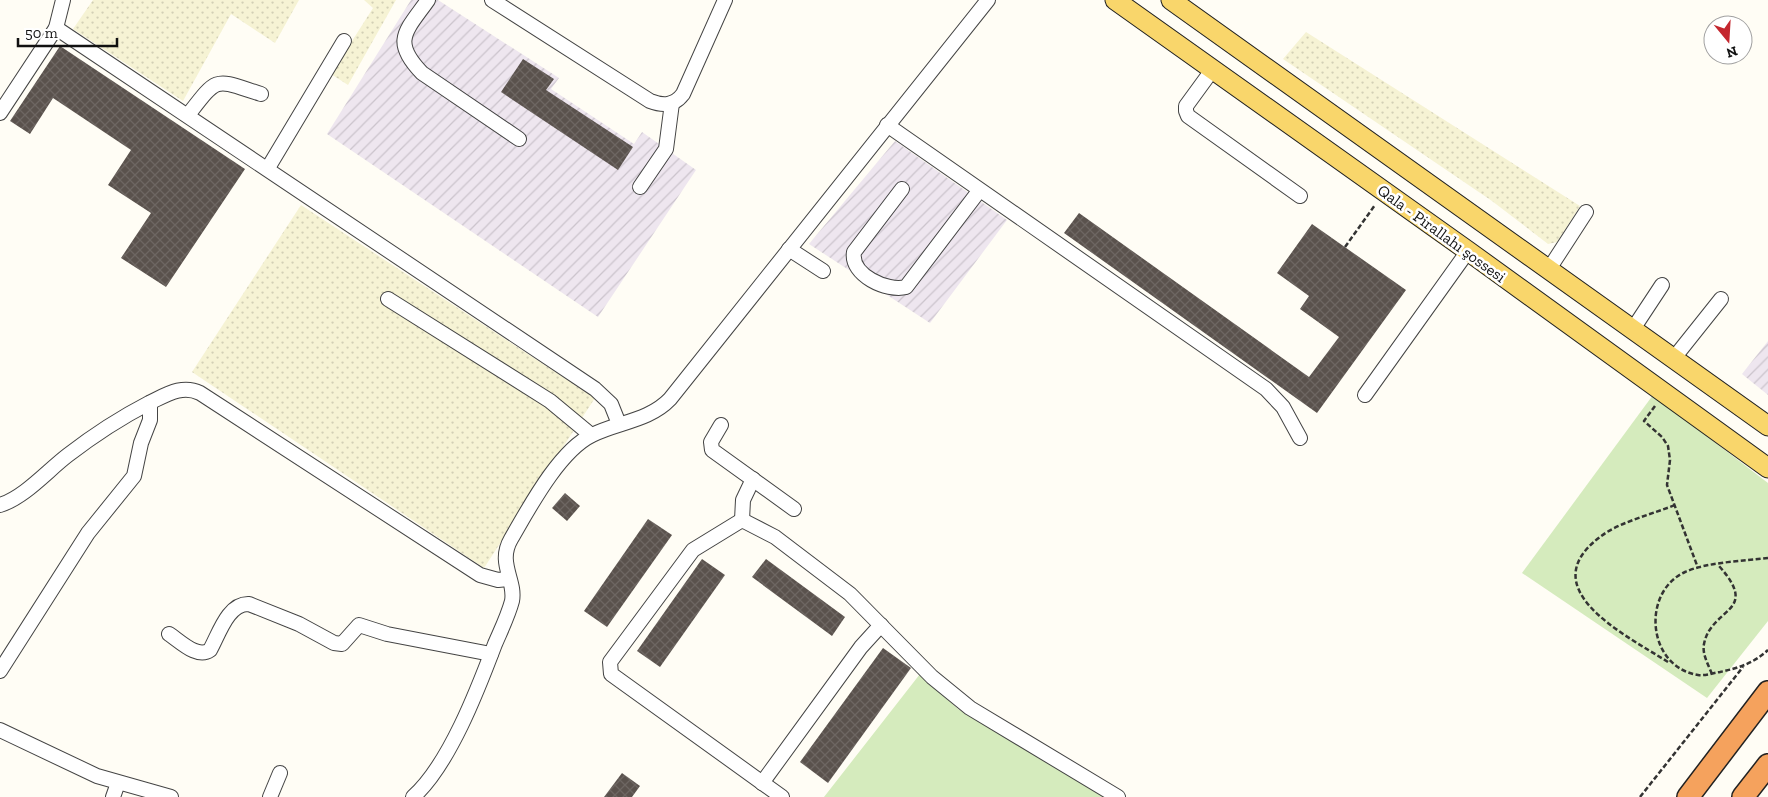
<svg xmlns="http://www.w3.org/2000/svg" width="1768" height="797" viewBox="0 0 1768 797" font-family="'Zilla Slab',serif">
	<defs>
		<pattern id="industrial-furrows" width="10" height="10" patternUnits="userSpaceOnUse" patternTransform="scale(1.25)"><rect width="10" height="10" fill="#eee6ef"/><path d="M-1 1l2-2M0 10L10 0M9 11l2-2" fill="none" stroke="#cbc4cc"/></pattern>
		<pattern id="farmland-dots" width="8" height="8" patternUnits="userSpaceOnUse" patternTransform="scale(1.25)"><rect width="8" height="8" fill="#f6f3d4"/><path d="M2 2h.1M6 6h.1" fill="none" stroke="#d2cfb5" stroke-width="1.8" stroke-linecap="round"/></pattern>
		<pattern id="building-cross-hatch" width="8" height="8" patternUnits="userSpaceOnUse" patternTransform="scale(1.25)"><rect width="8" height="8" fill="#5a524d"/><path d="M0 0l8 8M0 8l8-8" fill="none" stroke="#6d6662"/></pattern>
	</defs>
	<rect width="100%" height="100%" fill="#fffdf5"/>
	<!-- industrial -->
	<g fill="url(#industrial-furrows)">
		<polygon points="411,0 438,0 559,78 551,89 634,144 642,132 696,170 598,317 327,134"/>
		<polygon points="895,141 1007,220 930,323 809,244"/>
		<polygon points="1768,341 1768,395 1742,374"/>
	</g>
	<!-- farmland -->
	<g fill="url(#farmland-dots)">
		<polygon points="93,0 299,0 275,43 231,14 183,101 73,29"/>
		<polygon points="364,0 396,0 348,85 331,74 373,8"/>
		<polygon points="1306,32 1580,206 1557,242 1548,244 1492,201 1283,59"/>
		<polygon points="301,205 595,398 484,568 192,372"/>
	</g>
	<!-- grass -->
	<g fill="#d5ebbd">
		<polygon points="1653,395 1768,483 1768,621 1707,698 1522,573"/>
		<polygon points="920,674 958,709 1105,797 824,797"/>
	</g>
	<!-- building -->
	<g fill="url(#building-cross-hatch)">
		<polygon points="60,46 245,169 166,287 121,258 151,213 108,185 131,150 53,98 30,134 10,121"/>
		<polygon points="523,59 554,79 546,90 633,147 618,170 501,92"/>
		<polygon points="1079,213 1309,377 1339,337 1300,309 1309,296 1277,273 1312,224 1406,290 1317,413 1064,233"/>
		<polygon points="565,493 580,506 567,521 552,508"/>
		<polygon points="648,519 672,535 607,627 584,611"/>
		<polygon points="702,559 725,575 660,667 637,651"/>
		<polygon points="766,559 845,617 832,636 752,577"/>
		<polygon points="883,648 911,668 828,783 800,762"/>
		<polygon points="622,773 640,786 632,797 604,797"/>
	</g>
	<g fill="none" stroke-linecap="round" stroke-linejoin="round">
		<defs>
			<g id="minor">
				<path d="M428,0C406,31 391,41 422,73L519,139"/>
				<path d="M492,0L650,101C663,106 674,106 683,94L725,0"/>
				<polyline points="56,28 595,389 611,404 619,424"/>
				<polyline points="1213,69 1186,106 1186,111 1188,116 1300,196"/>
				<polyline points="0,113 56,28 63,0"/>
				<path d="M188,115C219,75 214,79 261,94"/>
				<polyline points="887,125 1266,389 1283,407 1300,438"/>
				<polyline points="268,168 344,41"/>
				<polyline points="640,187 666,149 672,103"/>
				<path d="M902,189L854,252C850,275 887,292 906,287L979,191"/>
				<polyline points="789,249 823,271"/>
				<polyline points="1549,269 1586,212"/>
				<polyline points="388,299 550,401 591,435"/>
				<polyline points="1633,329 1662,285"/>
				<polyline points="1674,358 1721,299"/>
				<polyline points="1365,395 1468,251"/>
				<polyline points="721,425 711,442 712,450 794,509"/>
				<path d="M0,505C25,497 47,471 68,455C94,435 120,418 149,403C166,395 182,384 200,393L480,575L498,580L508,579"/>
				<polyline points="742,520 743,500 753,479"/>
				<path d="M169,634C180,641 197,659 210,650C219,634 228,603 249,604L299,624L334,643L342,644L359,625L387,634L491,654"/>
				<polyline points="0,671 88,533 134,476 141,443 150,420 150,403"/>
				<polyline points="0,730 97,776 171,797"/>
				<polyline points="762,783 861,647 881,625"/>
				<polyline points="113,797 118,783"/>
				<polyline points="270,797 280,773"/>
				<path d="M413,797C449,765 478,689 495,644C501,630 508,616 512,601C516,580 497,563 511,539C529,508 559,451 592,435C618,422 649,421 670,399L988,0"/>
				<polyline points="782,797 611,674 610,662 693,550 742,520 775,537 850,594 932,677 970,708 1118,797"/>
			</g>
			<g id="major">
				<polyline points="1115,0 1468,251 1768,468"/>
				<polyline points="1171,0 1768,426"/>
			</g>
			<g id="highway">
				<polyline points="1688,797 1768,692"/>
				<polyline points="1743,797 1768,765"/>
			</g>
		</defs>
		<!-- minor casing -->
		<use href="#minor" stroke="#444" stroke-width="16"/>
		<!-- major casing -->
		<use href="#major" stroke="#222" stroke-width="21"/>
		<!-- highway casing -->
		<use href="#highway" stroke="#222" stroke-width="24"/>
		<!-- path -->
		<g stroke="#333" stroke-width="2.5" stroke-dasharray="5 2.5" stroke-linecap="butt">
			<polyline points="1345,247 1375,205"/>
			<polyline points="1655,406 1644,421 1662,437 1668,446 1670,460 1667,485 1698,568"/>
			<path d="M1768,558C1744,561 1707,562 1685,572C1641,592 1647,667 1698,675C1705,676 1713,673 1720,672C1739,668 1754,663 1768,650"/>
			<path d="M1668,662C1624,634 1525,586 1607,532C1625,521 1655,513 1675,505"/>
			<path d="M1712,674C1708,664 1702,654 1704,644C1711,607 1761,613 1719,566"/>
			<polyline points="1640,797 1743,667"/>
		</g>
		<!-- minor -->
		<use href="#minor" stroke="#fff" stroke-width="14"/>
		<!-- major -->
		<use href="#major" stroke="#f9d66b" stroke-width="19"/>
		<!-- highway -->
		<use href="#highway" stroke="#f5a25d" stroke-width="21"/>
	</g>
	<g text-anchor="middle" stroke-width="5" stroke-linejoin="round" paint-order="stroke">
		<!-- street labels -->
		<g font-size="16" fill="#111" stroke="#fff">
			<text transform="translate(1442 233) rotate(36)" y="6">Qala - Pirallahı şossesi</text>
		</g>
	</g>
	<!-- north arrow -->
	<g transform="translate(1728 40) rotate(162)"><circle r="24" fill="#ffffff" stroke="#a0a0a0"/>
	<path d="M0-4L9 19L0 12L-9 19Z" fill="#c4262e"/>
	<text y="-8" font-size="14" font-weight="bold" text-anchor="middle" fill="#111111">N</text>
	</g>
	<!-- scale -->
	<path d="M18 38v8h99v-8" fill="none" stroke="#111111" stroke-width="2.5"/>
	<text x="25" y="38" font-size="15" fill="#111111" stroke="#ffffff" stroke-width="4" paint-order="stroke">50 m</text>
</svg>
